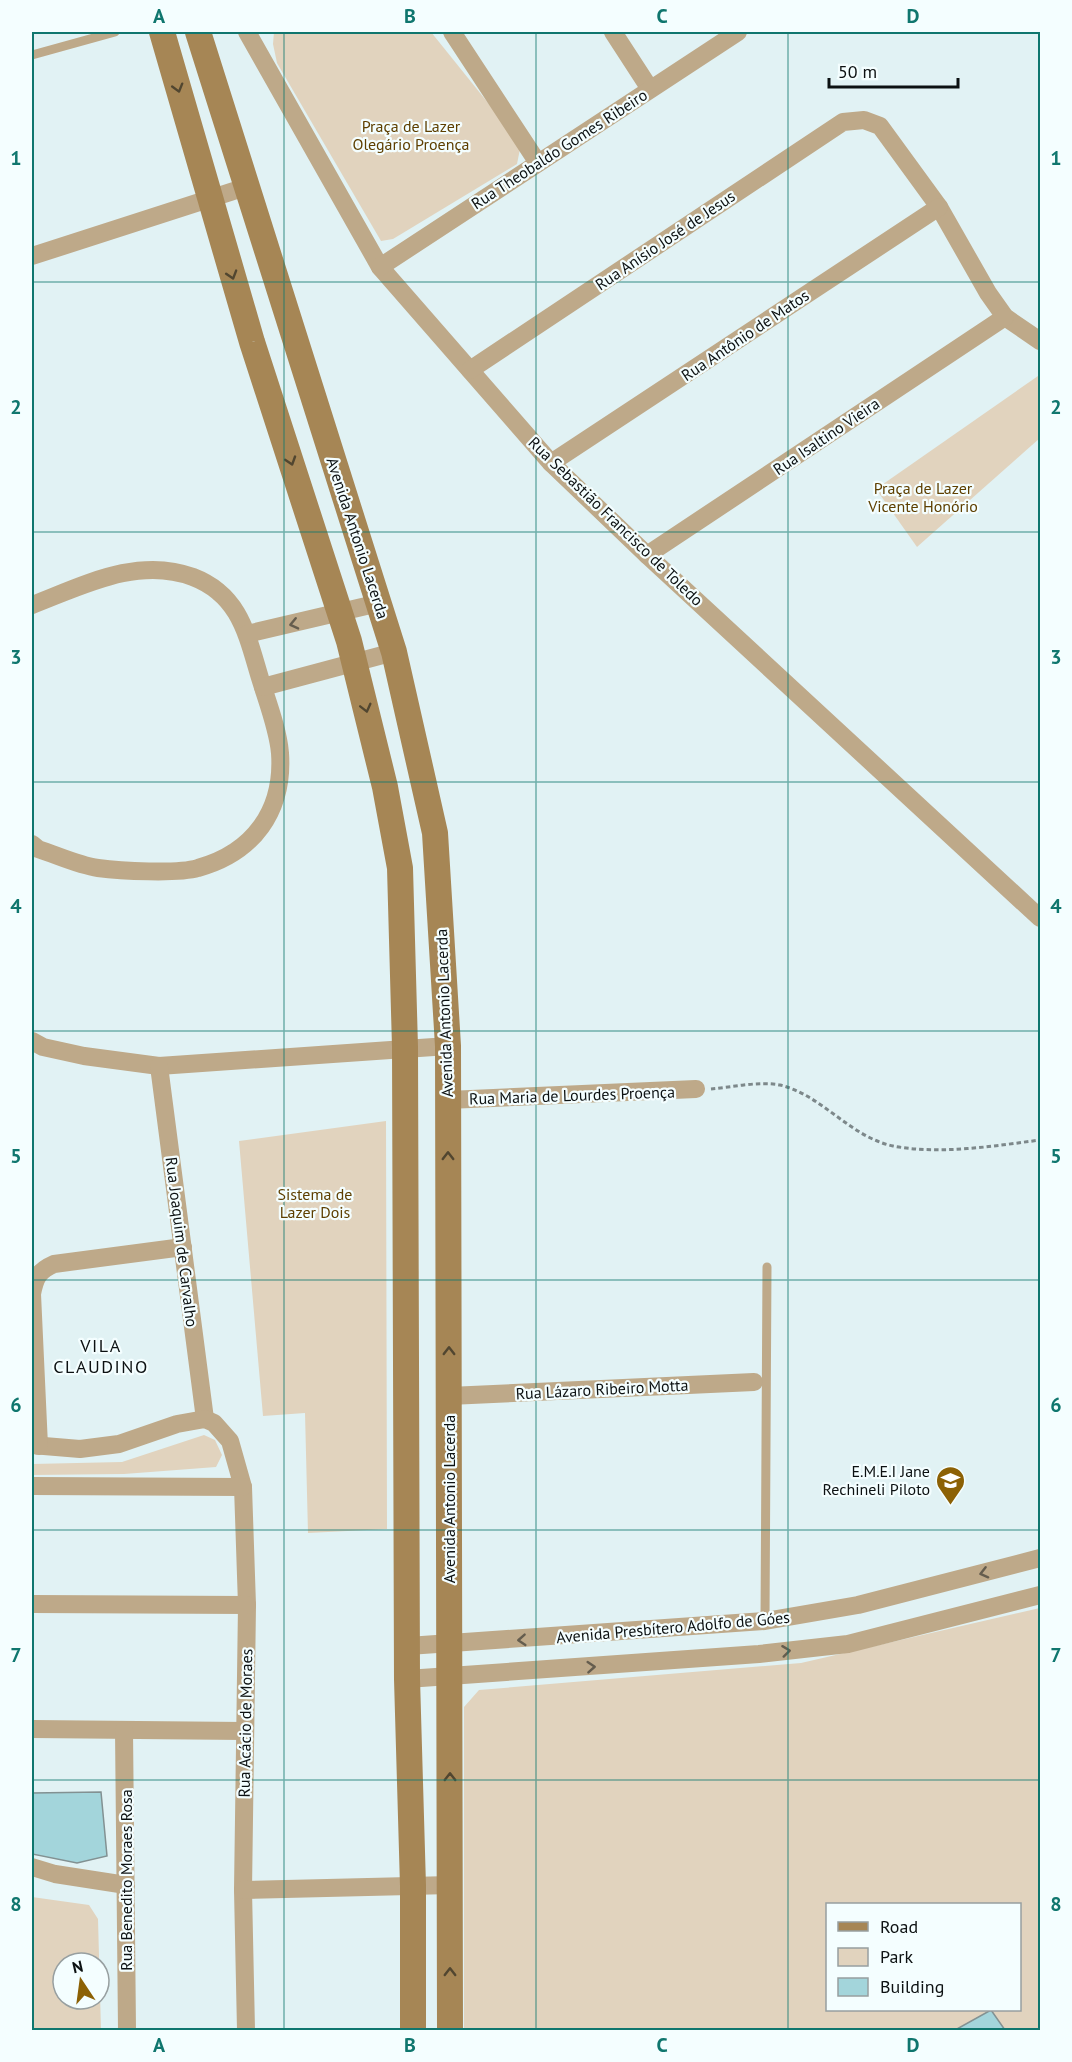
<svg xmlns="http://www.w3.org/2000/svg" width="1072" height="2062" viewBox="0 0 1072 2062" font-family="'PT Sans',sans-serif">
	<rect width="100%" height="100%" fill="#e1f2f4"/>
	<!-- green -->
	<g fill="#e1d3be" fill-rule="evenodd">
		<polygon points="274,32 431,32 521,144 517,164 393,239 381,241 277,63 273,44"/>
		<polygon points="1038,376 1040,378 1040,438 917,547 876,489"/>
		<polygon points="386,1121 387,1529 308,1533 305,1413 263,1416 239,1141"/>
		<polygon points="204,1435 215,1440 222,1455 216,1467 124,1474 32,1475 32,1464 122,1462"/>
		<path d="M1040,1608V2030H464V1707L479,1690L801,1663ZM828,1904H1020V2010H828Z"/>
		<path d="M32,1897L89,1905L98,1919L101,2030H32ZM63,1963H99V1999H63Z"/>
	</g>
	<!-- building -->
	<g fill="#a3d5db" stroke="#829192" stroke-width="1.5">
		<polygon points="101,1792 107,1856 77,1863 32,1854 32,1793"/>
		<polygon points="991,2010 1005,2030 955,2030"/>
	</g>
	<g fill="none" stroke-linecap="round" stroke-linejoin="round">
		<!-- path -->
		<path stroke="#7d888a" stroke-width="3" stroke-dasharray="4.5 3" stroke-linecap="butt" d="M711,1089C732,1087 760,1081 780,1085C822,1095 850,1137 893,1146C940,1155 994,1146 1040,1140"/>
		<!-- service -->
		<g stroke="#bea989" stroke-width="9">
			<polyline points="32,55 115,32"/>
			<polyline points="765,1621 767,1267"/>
		</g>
		<!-- minor -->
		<g stroke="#bea989" stroke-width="18">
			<polyline points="247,32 380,267 551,463 647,555 1040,918"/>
			<polyline points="452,32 538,163"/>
			<polyline points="613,32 650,89"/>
			<polyline points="32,256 246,187"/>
			<polyline points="380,267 738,32"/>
			<polyline points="470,370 843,122 864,120 880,126 939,207 988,293 1005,317 1040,341"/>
			<polyline points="551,463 939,207"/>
			<polyline points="647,555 1005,317"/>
			<path d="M32,605C82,586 138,556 193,577C240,595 247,635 260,678C267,701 278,729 280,753C284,811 253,853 198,868C178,874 120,871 98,868C78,865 57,855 38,849L32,844"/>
			<polyline points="247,634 379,603"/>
			<polyline points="263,687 394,652"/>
			<polyline points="32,1041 43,1047 84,1056 159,1066 448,1046"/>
			<polyline points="159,1066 205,1419"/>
			<polyline points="448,1100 696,1089"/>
			<polyline points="449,1396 754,1382"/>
			<polyline points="32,1445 80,1449 119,1444 177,1424 205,1419 214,1423 230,1441 243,1487 247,1605 243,1890 246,2030"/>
			<path d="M39,1446L32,1294C35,1278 38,1271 54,1264L183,1247"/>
			<polyline points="32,1486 243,1487"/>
			<polyline points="32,1604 247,1605"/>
			<polyline points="408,1646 765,1621 858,1605 1040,1558"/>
			<polyline points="407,1679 759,1654 848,1644 1040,1595"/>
			<polyline points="32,1729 244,1731"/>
			<polyline points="124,1730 127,2030"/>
			<polyline points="32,1867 55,1874 126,1885"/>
			<polyline points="243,1890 451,1885"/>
		</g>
		<!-- secondary -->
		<g stroke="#a68655" stroke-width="26">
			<polyline points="162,32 252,342 349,641 385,787 400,868 405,1047 407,1679 413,1886 413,2030"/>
			<polyline points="198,32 394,652 435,833 448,1046 450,2030"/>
		</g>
	</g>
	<!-- one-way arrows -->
	<defs><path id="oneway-chevron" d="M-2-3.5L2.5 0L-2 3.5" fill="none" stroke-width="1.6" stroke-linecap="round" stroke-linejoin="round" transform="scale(1.5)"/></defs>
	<g stroke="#514630">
		<use href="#oneway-chevron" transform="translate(178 88) rotate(74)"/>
		<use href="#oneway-chevron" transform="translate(232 275) rotate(73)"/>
		<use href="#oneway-chevron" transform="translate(291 461) rotate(72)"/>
		<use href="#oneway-chevron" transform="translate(366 708) rotate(76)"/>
		<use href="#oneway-chevron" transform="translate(448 1156) rotate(-90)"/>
		<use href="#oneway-chevron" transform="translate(449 1351) rotate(-90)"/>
		<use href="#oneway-chevron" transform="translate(450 1777) rotate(-90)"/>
		<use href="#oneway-chevron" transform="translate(450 1972) rotate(-90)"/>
	</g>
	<g stroke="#655d4e">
		<use href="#oneway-chevron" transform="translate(294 624) rotate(167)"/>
		<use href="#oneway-chevron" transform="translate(984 1573) rotate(166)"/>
		<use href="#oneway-chevron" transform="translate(522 1640) rotate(176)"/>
		<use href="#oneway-chevron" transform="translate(786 1651) rotate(-7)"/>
		<use href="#oneway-chevron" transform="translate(591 1667) rotate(-4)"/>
	</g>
	<!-- grid -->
	<path fill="none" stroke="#0f766e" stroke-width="1.5" stroke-opacity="0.55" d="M284,32V2030M536,32V2030M788,32V2030M32,282H1040M32,532H1040M32,782H1040M32,1031H1040M32,1280H1040M32,1530H1040M32,1780H1040"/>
	<!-- icons -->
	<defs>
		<symbol id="school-pin" viewBox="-11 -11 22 30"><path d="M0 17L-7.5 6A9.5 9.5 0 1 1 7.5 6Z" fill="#8c6105" stroke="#f4feff"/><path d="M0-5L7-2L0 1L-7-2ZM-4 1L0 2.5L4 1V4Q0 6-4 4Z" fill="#fff"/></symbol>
	</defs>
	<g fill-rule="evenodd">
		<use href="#school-pin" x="934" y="1464" width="33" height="45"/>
	</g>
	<g text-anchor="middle" stroke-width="4.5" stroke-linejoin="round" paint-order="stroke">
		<!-- park labels -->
		<g font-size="16" fill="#5e3f00" stroke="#f4feff">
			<text x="411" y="132">Praça de Lazer<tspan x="411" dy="18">Olegário Proença</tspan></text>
			<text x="923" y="494">Praça de Lazer<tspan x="923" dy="18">Vicente Honório</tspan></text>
			<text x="315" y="1200">Sistema de<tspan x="315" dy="18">Lazer Dois</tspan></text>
		</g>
		<!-- street labels -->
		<g font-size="16" fill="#0c1112" stroke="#f4feff">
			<text transform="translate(559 149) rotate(-33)" y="6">Rua Theobaldo Gomes Ribeiro</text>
			<text transform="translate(665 240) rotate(-34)" y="6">Rua Anísio José de Jesus</text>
			<text transform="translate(745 335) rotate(-34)" y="6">Rua Antônio de Matos</text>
			<text transform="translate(826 436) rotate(-34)" y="6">Rua Isaltino Vieira</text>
			<text transform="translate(616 521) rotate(44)" y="6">Rua Sebastião Francisco de Toledo</text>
			<text transform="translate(358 538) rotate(72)" y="6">Avenida Antonio Lacerda</text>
			<text transform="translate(444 1013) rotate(-92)" y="6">Avenida Antonio Lacerda</text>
			<text transform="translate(572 1095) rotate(-2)" y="6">Rua Maria de Lourdes Proença</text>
			<text transform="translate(182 1242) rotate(83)" y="6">Rua Joaquim de Carvalho</text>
			<text transform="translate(602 1389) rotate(-3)" y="6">Rua Lázaro Ribeiro Motta</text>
			<text transform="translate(449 1499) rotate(-90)" y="6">Avenida Antonio Lacerda</text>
			<text transform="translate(673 1627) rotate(-5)" y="6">Avenida Presbítero Adolfo de Góes</text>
			<text transform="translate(245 1723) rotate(-89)" y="6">Rua Acácio de Moraes</text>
			<text transform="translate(126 1880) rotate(-90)" y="6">Rua Benedito Moraes Rosa</text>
		</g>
		<!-- poi labels -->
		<g font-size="16" fill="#0c1112" stroke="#f4feff" text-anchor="end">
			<text x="930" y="1477">E.M.E.I Jane<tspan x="930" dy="18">Rechineli Piloto</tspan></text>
		</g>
		<!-- neighbourhood labels -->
		<g font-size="18" letter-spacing="1.5" fill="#0c1112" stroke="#f4feff">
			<text x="101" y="1352">VILA<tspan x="101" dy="21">CLAUDINO</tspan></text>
		</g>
	</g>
	<!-- border -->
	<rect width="1072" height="2062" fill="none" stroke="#f4feff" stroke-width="66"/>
	<!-- legend -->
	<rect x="826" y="1903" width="195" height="108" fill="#f4feff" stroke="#979fa0" stroke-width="1.5"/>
	<rect x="838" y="1922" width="30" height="9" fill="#a68655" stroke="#979fa0" stroke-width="1.5"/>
	<text x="880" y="1933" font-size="18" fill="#0c1112">Road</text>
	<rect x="838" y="1948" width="30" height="18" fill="#e1d3be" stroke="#979fa0" stroke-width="1.5"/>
	<text x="880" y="1963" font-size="18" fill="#0c1112">Park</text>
	<rect x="838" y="1978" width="30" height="18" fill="#a3d5db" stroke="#979fa0" stroke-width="1.5"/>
	<text x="880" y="1993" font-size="18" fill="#0c1112">Building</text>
	<!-- north arrow -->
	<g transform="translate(81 1981) rotate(347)"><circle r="28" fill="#f4feff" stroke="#979fa0" stroke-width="1.5"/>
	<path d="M0-4.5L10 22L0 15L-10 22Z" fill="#8c6105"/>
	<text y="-9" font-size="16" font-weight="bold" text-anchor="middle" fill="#0c1112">N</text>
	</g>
	<!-- scale -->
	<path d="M829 78v9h129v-9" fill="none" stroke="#0c1112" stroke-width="3"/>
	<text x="838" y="78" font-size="18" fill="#0c1112" stroke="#f4feff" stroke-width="4.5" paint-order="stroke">50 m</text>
	<rect x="33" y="33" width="1006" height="1996" fill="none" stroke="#0f766e" stroke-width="2"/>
	<g font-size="20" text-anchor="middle" font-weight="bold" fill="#0f766e">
		<text x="159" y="23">A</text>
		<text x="410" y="23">B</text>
		<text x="662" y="23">C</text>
		<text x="913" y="23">D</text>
		<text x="16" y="165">1</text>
		<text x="1056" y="165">1</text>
		<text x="16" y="414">2</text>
		<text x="1056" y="414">2</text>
		<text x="16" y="664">3</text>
		<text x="1056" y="664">3</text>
		<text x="16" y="913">4</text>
		<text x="1056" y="913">4</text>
		<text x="16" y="1163">5</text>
		<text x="1056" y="1163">5</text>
		<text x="16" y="1412">6</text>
		<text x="1056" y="1412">6</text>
		<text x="16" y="1662">7</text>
		<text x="1056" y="1662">7</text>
		<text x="16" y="1911">8</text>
		<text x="1056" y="1911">8</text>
		<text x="159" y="2052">A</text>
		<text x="410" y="2052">B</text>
		<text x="662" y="2052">C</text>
		<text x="913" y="2052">D</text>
	</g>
</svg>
